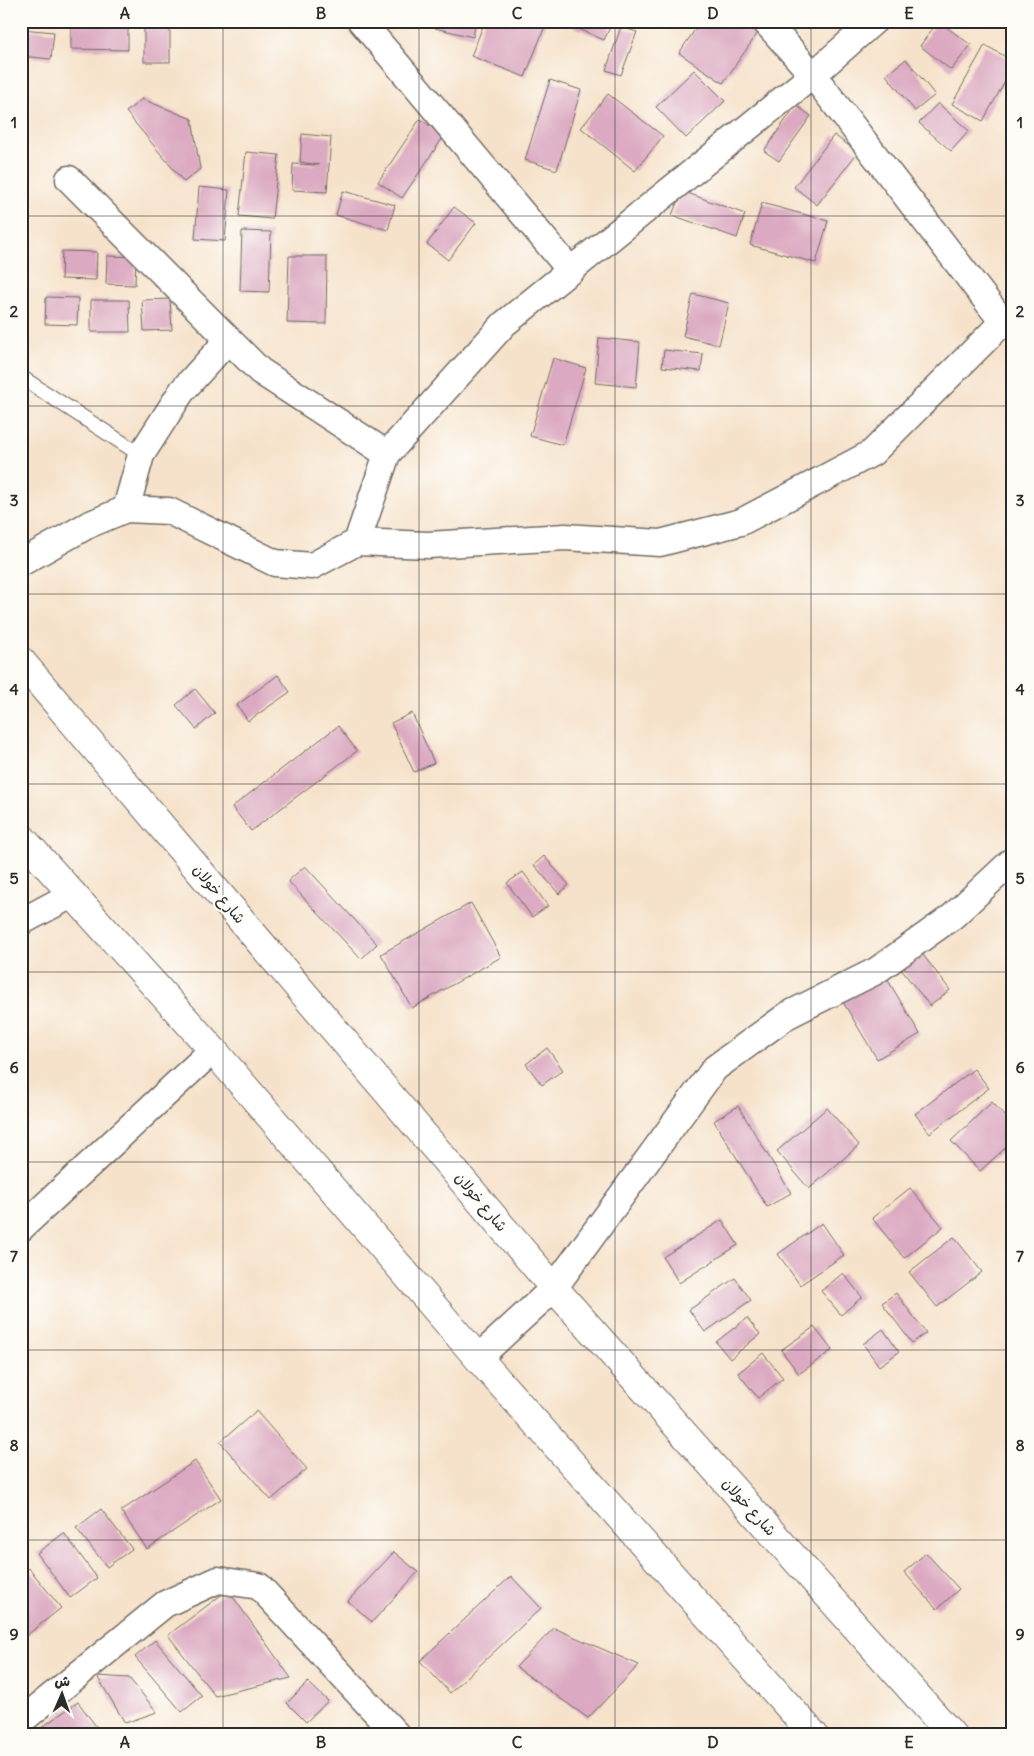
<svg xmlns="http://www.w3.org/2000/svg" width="1034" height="1756" viewBox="0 0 1034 1756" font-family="Delius,'Playpen Sans Arabic',sans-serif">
	<rect width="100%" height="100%" fill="#fdfcf7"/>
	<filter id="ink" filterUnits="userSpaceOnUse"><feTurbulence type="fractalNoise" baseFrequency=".02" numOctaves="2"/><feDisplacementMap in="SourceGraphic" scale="10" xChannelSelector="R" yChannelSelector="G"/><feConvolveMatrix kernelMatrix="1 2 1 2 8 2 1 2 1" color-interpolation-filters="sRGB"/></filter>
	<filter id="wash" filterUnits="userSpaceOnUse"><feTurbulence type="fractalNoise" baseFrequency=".0096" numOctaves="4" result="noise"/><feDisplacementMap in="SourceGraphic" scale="20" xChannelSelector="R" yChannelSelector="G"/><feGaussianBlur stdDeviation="1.12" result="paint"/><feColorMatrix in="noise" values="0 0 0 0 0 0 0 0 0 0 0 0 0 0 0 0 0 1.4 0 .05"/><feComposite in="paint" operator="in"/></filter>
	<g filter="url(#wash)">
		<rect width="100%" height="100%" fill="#f6e2ca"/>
		<g id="blocks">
			<!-- building -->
			<g fill="#dba9c1">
				<polygon points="71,21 128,21 128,50 71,49"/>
				<rect x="144" y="21" width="26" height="41"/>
				<polygon points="437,21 476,21 473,37 435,28"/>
				<polygon points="485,21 547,21 525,77 471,56"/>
				<polygon points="571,21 608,21 612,23 604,40 570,25"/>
				<polygon points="701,21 754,21 762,27 723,83 679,53"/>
				<polygon points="938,21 971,45 951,70 920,46"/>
				<polygon points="621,27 637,32 621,75 606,70"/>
				<polygon points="21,29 54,32 51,59 21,56"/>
				<polygon points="985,45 1013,61 1013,67 983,121 952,104"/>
				<polygon points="906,59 935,95 915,111 886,75"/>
				<polygon points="694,70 725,101 686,138 656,107"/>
				<polygon points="550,80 581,90 557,170 525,160"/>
				<polygon points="608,94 663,136 635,171 581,128"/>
				<polygon points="142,99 192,119 200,169 184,182 126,112"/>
				<polygon points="938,103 969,131 951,151 919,123"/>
				<polygon points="796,105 811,116 779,161 764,151"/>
				<polygon points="420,119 444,136 402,198 378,182"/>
				<polygon points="302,134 331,137 327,192 292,190 293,164 319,165 300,162"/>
				<polygon points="834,135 858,152 817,205 794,187"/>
				<polygon points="246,152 279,155 272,219 239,216"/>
				<polygon points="199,187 229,190 225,241 195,239"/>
				<polygon points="343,191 395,205 388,230 336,215"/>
				<polygon points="682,191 745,214 737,238 672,215"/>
				<polygon points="762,203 828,221 816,263 750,245"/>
				<polygon points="454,207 476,223 448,260 427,244"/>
				<polygon points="242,231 271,232 269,292 240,291"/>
				<polygon points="62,251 97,252 96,280 61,279"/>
				<polygon points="107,256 136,257 135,285 106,284"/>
				<polygon points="289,256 327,256 326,324 287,323"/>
				<polygon points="693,294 729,303 719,345 683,336"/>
				<polygon points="46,297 78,298 77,325 45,324"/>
				<polygon points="170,299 172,330 144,331 142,300"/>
				<polygon points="91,300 129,300 130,332 91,332"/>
				<polygon points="599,338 640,342 636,387 595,383"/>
				<polygon points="664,350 703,354 701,371 662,367"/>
				<polygon points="553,358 586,368 563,445 530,436"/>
				<polygon points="278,675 290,692 248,721 237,705"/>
				<polygon points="195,689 215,713 196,729 176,705"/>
				<polygon points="412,713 434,763 414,772 391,723"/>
				<polygon points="338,726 357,751 251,831 232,807"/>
				<polygon points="544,856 569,885 559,894 534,865"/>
				<polygon points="305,866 377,944 361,959 288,881"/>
				<polygon points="523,872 548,906 532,917 507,883"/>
				<polygon points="471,903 501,957 412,1008 381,954"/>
				<polygon points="910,938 950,990 930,1006 889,954"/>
				<polygon points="883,972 920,1034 877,1059 840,997"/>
				<polygon points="547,1048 563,1070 542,1085 526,1064"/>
				<polygon points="974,1069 989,1088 930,1133 915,1114"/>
				<polygon points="992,1102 1013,1124 1013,1141 980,1171 951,1141"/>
				<polygon points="738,1106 791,1193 767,1207 714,1121"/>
				<polygon points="827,1108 859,1145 809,1189 777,1151"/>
				<polygon points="910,1188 943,1227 904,1258 872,1218"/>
				<polygon points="722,1220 738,1245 679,1283 663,1257"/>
				<polygon points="822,1223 844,1255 800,1285 778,1254"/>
				<polygon points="954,1237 982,1272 937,1307 909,1272"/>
				<polygon points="843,1273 862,1297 841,1315 821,1291"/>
				<polygon points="735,1278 751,1300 705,1332 689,1310"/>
				<polygon points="896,1293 926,1333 912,1343 882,1303"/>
				<polygon points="747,1318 760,1334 730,1359 716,1342"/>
				<polygon points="814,1327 832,1350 799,1374 781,1350"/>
				<polygon points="883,1329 899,1352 879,1366 863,1344"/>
				<polygon points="763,1353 783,1378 758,1398 738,1373"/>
				<polygon points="256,1411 307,1469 271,1500 220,1442"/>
				<polygon points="195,1461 221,1499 147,1549 121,1511"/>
				<polygon points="101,1509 132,1549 107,1567 76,1528"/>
				<polygon points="64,1533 97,1578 70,1598 37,1553"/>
				<polygon points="394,1552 418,1572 372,1622 348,1601"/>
				<polygon points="926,1553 959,1589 937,1609 904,1572"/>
				<polygon points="29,1568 61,1608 21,1640 21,1574"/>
				<polygon points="511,1576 541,1608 450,1693 420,1661"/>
				<polygon points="228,1590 291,1678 215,1696 168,1635"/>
				<polygon points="554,1628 639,1665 588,1718 516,1667"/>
				<polygon points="155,1640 202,1696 182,1712 135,1657"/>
				<polygon points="97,1676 129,1678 157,1712 125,1723"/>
				<polygon points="308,1682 328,1701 306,1722 287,1703"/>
				<polygon points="78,1702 101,1733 31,1735"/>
			</g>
		</g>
	</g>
	<g filter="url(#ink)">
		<use href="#blocks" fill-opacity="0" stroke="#726b63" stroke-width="1"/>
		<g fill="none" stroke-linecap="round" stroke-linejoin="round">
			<defs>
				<polyline id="lane" points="21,377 141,455"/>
				<g id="street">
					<polyline points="361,21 571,271"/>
					<polyline points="765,21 813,75 1003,322"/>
					<polyline points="69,179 260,371 387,454"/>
					<polyline points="126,509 141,455 182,391 228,340"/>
					<polyline points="357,542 428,545 565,537 660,543 741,522 872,453 1003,322 1013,315"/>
					<polyline points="21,563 88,525 126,509 169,511 275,563 312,566 357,542 387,454 504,324 813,75 874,21"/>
					<polyline points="21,922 73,894"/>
					<polyline points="21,1228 213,1050"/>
					<polyline points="478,1358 554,1288 715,1068 788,1015 876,971 953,916 1013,860"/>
					<polyline points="21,1721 165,1604 218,1580 259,1586 397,1735"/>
				</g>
				<g id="primary">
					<polyline points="21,661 554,1288 952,1735"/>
					<polyline points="21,837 213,1050 478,1358 814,1735"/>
				</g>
			</defs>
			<!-- lane casing -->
			<use href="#lane" stroke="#726b63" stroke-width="16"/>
			<!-- street casing -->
			<use href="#street" stroke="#726b63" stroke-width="29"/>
			<!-- primary casing -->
			<use href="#primary" stroke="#726b63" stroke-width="30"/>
			<!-- lane -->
			<use href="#lane" stroke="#fff" stroke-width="14"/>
			<!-- street -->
			<use href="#street" stroke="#fff" stroke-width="26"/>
			<!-- primary -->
			<use href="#primary" stroke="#fff" stroke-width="28"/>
		</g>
	</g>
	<!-- grid -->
	<path fill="none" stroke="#2b2b2b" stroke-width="1" stroke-opacity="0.55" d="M223,21V1735M419,21V1735M615,21V1735M811,21V1735M21,216H1013M21,406H1013M21,594H1013M21,784H1013M21,972H1013M21,1162H1013M21,1350H1013M21,1540H1013"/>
	<g text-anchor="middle" stroke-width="4.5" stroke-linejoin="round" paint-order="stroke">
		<!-- street labels -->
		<g font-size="15" fill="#2b2b2b" stroke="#fdfcf7">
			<text transform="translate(219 894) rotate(50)" y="5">شارع خولان</text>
			<text transform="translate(481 1202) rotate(50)" y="5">شارع خولان</text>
			<text transform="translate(749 1507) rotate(48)" y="5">شارع خولان</text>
		</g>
	</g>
	<!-- margin -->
	<rect width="1034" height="1756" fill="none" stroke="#fdfcf7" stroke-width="55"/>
	<!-- north arrow -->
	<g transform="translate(62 1694) rotate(2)" stroke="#fdfcf7" stroke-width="4" paint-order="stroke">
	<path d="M0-4L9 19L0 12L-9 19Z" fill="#2b2b2b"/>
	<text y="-8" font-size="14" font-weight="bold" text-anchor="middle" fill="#2b2b2b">ش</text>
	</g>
	<rect x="28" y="28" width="978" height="1700" fill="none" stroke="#2b2b2b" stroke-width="2"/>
	<g font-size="16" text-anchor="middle" font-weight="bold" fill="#2b2b2b">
		<text x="125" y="19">A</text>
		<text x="321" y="19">B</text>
		<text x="517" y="19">C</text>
		<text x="713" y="19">D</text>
		<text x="909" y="19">E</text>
		<text x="14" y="128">1</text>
		<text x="1020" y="128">1</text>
		<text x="14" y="317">2</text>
		<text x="1020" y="317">2</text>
		<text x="14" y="506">3</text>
		<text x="1020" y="506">3</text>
		<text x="14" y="695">4</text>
		<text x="1020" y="695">4</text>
		<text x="14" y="884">5</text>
		<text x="1020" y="884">5</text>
		<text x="14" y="1073">6</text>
		<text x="1020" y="1073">6</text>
		<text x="14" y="1262">7</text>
		<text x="1020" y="1262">7</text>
		<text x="14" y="1451">8</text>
		<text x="1020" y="1451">8</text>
		<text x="14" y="1640">9</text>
		<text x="1020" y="1640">9</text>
		<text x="125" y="1748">A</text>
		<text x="321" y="1748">B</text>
		<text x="517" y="1748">C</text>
		<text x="713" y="1748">D</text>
		<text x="909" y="1748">E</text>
	</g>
</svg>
